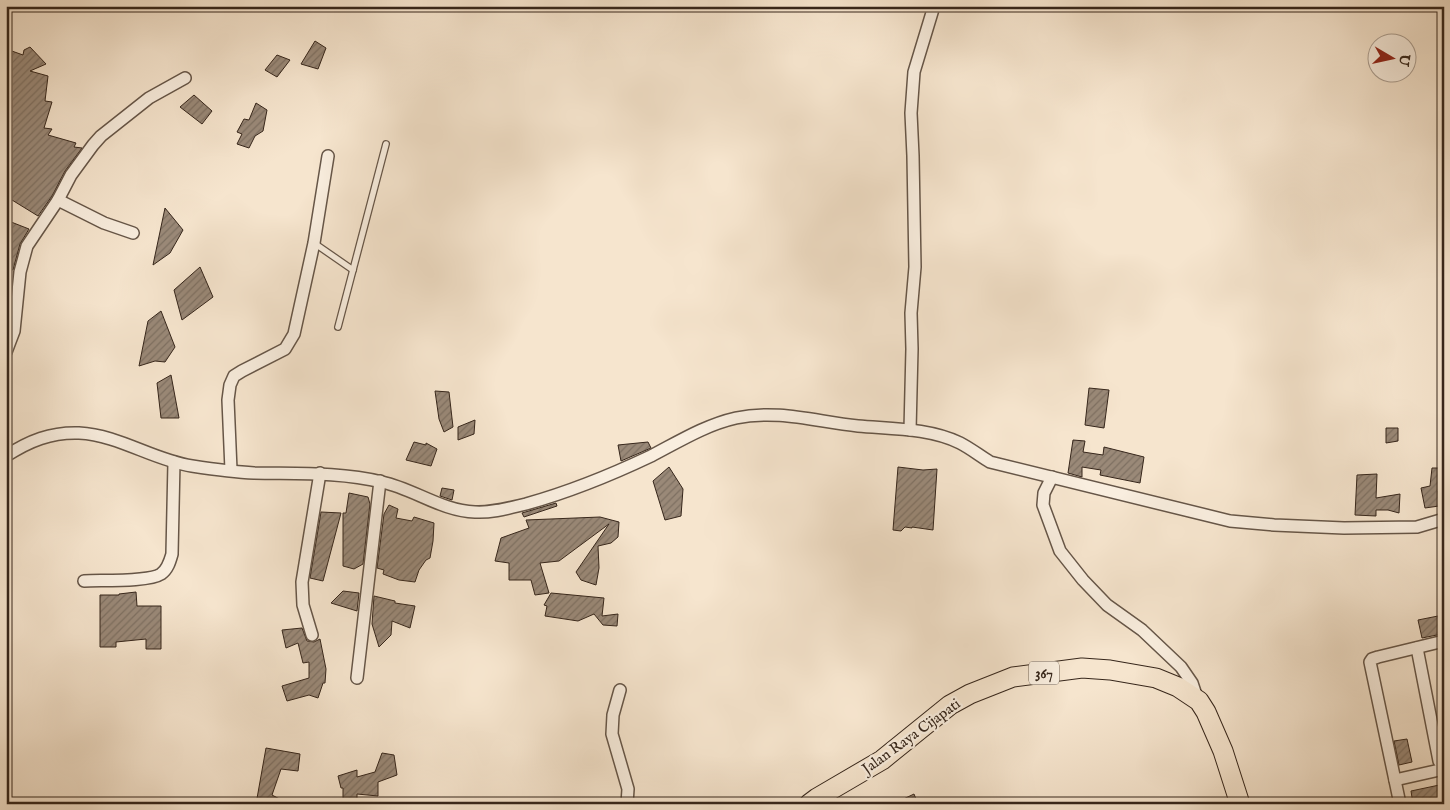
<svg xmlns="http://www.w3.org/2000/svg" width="1450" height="810" viewBox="0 0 1450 810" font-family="'IM FELL English',serif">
	<defs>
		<pattern id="building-hatch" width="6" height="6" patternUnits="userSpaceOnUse" patternTransform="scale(1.25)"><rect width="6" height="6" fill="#9a8978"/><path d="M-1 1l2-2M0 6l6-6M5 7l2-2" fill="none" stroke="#7e7062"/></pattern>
	</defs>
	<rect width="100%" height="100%" fill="#f6e5ce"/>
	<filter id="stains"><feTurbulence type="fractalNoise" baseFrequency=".004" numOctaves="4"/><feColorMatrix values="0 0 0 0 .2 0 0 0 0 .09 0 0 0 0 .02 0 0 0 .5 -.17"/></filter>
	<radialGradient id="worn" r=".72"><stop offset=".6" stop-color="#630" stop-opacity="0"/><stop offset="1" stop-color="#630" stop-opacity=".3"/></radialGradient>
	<!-- building -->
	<g fill="url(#building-hatch)" stroke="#36261b">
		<polygon points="315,41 326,48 318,69 301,64"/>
		<polygon points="30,47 46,64 30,71 48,76 45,101 52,102 44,128 52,129 48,135 76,143 74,147 82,148 65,171 52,196 38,216 12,200 6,210 6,136 12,125 6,122 6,54 9,50 23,55 24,50"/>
		<polygon points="277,55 290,60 277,77 265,70"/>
		<polygon points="194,95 212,111 202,124 180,107"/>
		<polygon points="256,103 267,110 263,131 255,136 249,148 237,144 242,134 237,132 244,119 249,120"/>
		<polygon points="165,208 183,230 170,253 153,265"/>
		<polygon points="6,220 29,229 20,244 13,270 6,267"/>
		<polygon points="200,267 213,297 182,320 174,290"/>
		<polygon points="161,311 175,347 165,362 155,361 139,366 148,321"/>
		<polygon points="171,375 179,418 161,418 157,383"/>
		<polygon points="1089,388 1109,390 1104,428 1085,425"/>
		<polygon points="435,391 449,392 453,427 444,432 439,419"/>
		<polygon points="475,420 474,434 458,440 458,427"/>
		<polygon points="1386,428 1398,428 1398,441 1386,443"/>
		<polygon points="1073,440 1085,441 1083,452 1103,455 1104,447 1144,457 1140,483 1100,475 1101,470 1082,467 1082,477 1068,473"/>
		<polygon points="414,442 426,445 426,443 437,449 431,466 406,460"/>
		<polygon points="648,442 651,448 621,461 618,445"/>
		<polygon points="669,467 683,489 681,516 665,520 653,481"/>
		<polygon points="898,467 923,470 937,469 933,530 912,527 912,528 905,527 901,531 893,530"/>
		<polygon points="1432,468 1444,468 1444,491 1438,491 1439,506 1425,508 1421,488 1430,486"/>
		<polygon points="1377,474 1376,498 1400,494 1399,513 1388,510 1376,510 1376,516 1355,515 1357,475"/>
		<polygon points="442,488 454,490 452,500 440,496"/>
		<polygon points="349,493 368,497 370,504 363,564 354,569 343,566 343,513 346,513"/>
		<polygon points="556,503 557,506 524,517 522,513"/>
		<polygon points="389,505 398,509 396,518 412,521 414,517 434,523 433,541 430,558 426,560 419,570 415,582 399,580 383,574 384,570 377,568 384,514"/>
		<polygon points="321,512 341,513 323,581 310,578"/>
		<polygon points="600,517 619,522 618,537 611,543 598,546 599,568 596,585 581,580 576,572 609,524 559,561 540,563 549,593 535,595 531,580 509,580 509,563 495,561 501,538 529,528 526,520"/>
		<polygon points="343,591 359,593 357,611 331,603"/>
		<polygon points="136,592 137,606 161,606 161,649 146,649 146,639 116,642 116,647 100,647 100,595 119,595 119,594"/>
		<polygon points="551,593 604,598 602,616 618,614 617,626 603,625 594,614 578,621 545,616 547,606 544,605"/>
		<polygon points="374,596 395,601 395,603 415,606 410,628 392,621 391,635 379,647 372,624"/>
		<polygon points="1438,616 1442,634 1422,638 1418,620"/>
		<polygon points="302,628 307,641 314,642 320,639 326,669 325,683 323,683 318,698 309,695 287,701 282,686 309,678 309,662 303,663 298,643 286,648 282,630"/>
		<polygon points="1407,739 1412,762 1399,765 1394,741"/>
		<polygon points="266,748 300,754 298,771 281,769 272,795 289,804 256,804"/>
		<polygon points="382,753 394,755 397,775 378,782 378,796 357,794 357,804 343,804 343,788 341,788 338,776 357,770 357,777 375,772"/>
		<polygon points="1444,784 1442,798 1428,801 1428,804 1413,804 1411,791"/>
		<polygon points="914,794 918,804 893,804"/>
	</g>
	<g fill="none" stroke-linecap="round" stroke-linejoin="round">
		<defs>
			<g id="lane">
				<polyline points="314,243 353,270"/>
				<polyline points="338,327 386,144"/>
			</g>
			<g id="street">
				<polyline points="58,200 104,223 133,233"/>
				<polyline points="6,352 14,331 20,272 27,246 58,200 71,175 93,145 101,136 149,98 185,78"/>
				<polyline points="910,430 912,349 911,313 915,267 913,156 911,113 914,72 934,6"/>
				<path d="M6,456C29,441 51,432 79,433C119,435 153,460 192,466C212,469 233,472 254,473C297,474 340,472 382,482C414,489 442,511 475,512C492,513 509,508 526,504C569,492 611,475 651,456C678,442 705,425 736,418C778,409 817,422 858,426C892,429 929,428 960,443C970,448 980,456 990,462L1230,521L1274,525L1344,528L1417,527L1444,519"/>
				<polyline points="231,470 228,400 230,385 234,376 242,371 285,349 294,334 314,243 328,156"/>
				<polyline points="1052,477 1044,493 1043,505 1060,551 1083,580 1107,605 1142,630 1181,667 1192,683 1198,701"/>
				<path d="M84,581C101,580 149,582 161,574C168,569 170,561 172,554L174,462"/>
				<polyline points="312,635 303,605 302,582 320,473"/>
				<polyline points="1417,648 1439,761 1444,768"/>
				<polyline points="357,678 380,481"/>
				<polyline points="620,690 613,715 612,734 628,789 627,804"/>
				<polyline points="1395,780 1444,769"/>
				<polyline points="1400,804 1370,662 1372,659 1378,657 1444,641"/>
			</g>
			<polyline id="primary" points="809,804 817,798 882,760 950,705 970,694 1013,677 1082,668 1110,670 1156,678 1178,687 1199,701 1206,712 1223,751 1240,804"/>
		</defs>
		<!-- lane casing -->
		<use href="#lane" stroke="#665648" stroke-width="8"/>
		<!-- street casing -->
		<use href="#street" stroke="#665648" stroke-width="14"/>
		<!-- primary casing -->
		<use href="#primary" stroke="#36261b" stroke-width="21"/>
		<!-- lane -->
		<use href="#lane" stroke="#f9eedf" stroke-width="5.5"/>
		<!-- street -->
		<use href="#street" stroke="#f9eedf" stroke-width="11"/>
		<!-- primary -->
		<use href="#primary" stroke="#f6e5ce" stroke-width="19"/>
	</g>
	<g text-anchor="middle" stroke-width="4.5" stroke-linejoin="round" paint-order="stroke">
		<!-- shield labels -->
		<rect fill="#f9eedf" stroke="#706256" stroke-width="1" x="1029" y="661.5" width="30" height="23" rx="4"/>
		<g font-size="14" font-weight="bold" fill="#36261b">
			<text x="1044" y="678">367</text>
		</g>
		<!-- street labels -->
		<g font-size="15" fill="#36261b" stroke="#f9eedf">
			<text transform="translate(911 736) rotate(-36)" y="5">Jalan Raya Cijapati</text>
		</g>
	</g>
	<!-- margin -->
	<rect width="1450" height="810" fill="none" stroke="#f6e5ce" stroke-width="25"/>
	<rect x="8" y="8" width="1435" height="795" fill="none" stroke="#36261b" stroke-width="2.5"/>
	<rect x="12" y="12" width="1425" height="785" fill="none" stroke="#36261b"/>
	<!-- north arrow -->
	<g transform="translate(1392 58) rotate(99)"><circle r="24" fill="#f9eedf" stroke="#ab9e91"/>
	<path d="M0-4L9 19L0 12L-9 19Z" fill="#8f2418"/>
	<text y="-8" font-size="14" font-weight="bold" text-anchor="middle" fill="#36261b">U</text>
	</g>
	<rect width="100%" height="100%" filter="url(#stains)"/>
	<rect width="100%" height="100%" fill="url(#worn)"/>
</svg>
